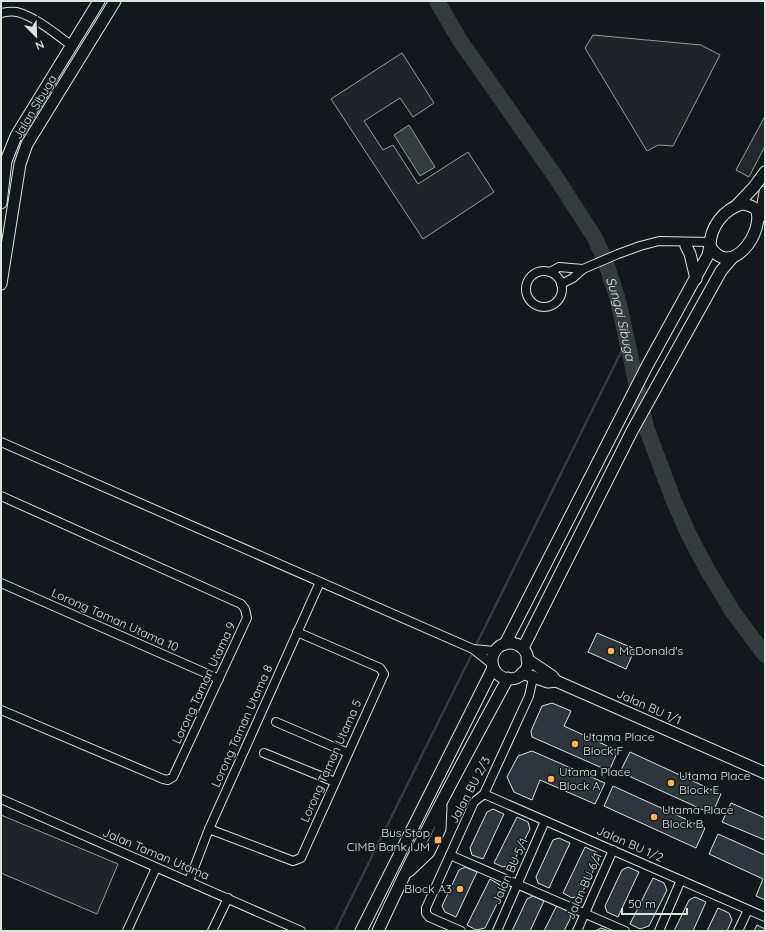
<svg xmlns="http://www.w3.org/2000/svg" width="766" height="932" viewBox="0 0 766 932" font-family="Quicksand,sans-serif">
	<rect width="100%" height="100%" fill="#14181c"/>
	<!-- green -->
	<g fill="#202428" stroke="#939e99">
		<polygon points="593,35 701,45 720,55 673,146 658,145 647,151 585,48"/>
		<polygon points="402,53 434,103 413,117 400,98 364,121 383,150 393,145 418,184 468,152 494,192 423,239 331,99"/>
		<polygon points="1,815 118,864 97,914 1,873"/>
	</g>
	<!-- parking -->
	<polygon fill="#24282b" stroke="#939e99" points="765,116 765,146 749,177 736,170"/>
	<!-- water -->
	<polygon fill="#363b3e" stroke="#939e99" points="409,125 435,167 420,176 394,135"/>
	<g fill="none" stroke-linecap="round" stroke-linejoin="round">
		<!-- stream -->
		<g stroke="#363b3e" stroke-width="2.5">
			<polyline points="477,643 627,340"/>
			<polyline points="335,931 471,656"/>
		</g>
		<!-- river -->
		<path stroke="#363b3e" stroke-width="16" id="s1" d="M437,1L459,39L557,179L595,238L607,266L618,300L646,427L673,499L689,535L708,571L733,612L765,655"/>
	</g>
	<!-- building -->
	<g fill="#2c363c" stroke="#d8e6dc">
		<polygon points="597,633 635,649 626,669 588,652"/>
		<polygon points="552,703 571,711 564,726 618,751 609,771 532,737 531,731 542,706"/>
		<polygon points="532,751 605,783 595,804 540,780 532,800 514,792 507,777 518,756"/>
		<polygon points="630,752 721,794 712,814 620,772"/>
		<polygon points="613,786 705,828 696,848 604,806"/>
		<polygon points="731,803 765,818 765,840 722,822"/>
		<polygon points="493,809 504,814 483,859 472,855 470,848 487,812"/>
		<polygon points="517,817 528,822 530,829 512,865 503,867 494,863"/>
		<polygon points="718,834 765,855 765,900 756,896 763,879 709,854"/>
		<polygon points="559,838 570,843 549,888 538,883 536,877 553,840"/>
		<polygon points="585,847 596,852 599,859 581,895 572,898 563,893"/>
		<polygon points="465,867 477,872 456,917 445,912 442,906 459,870"/>
		<polygon points="628,867 639,872 618,917 607,912 605,906 622,870"/>
		<polygon points="653,878 664,883 667,890 649,926 640,929 630,924"/>
		<polygon points="490,879 500,885 503,892 485,928 476,930 467,925"/>
		<polygon points="533,896 544,901 530,931 512,931 527,899"/>
		<polygon points="695,897 706,902 693,931 674,931 689,900"/>
		<polygon points="557,905 568,910 571,917 564,931 544,931"/>
		<polygon points="718,908 729,913 732,920 727,931 707,931"/>
		<polygon points="757,925 765,929 765,931 754,931"/>
		<polygon points="601,928 609,931 595,931"/>
	</g>
	<g fill="none" stroke-linecap="round" stroke-linejoin="round">
		<defs>
			<g id="street">
				<path d="M1,13C6,12 12,11 17,12C36,17 57,35 72,46"/>
				<circle cx="544" cy="289" r="18"/>
				<polyline points="550,272 559,267 583,269"/>
				<polyline points="561,284 573,278 583,269 618,254 640,246 659,241 710,242"/>
				<polyline points="1,442 473,649 492,664"/>
				<polyline points="1,496 241,604 245,609 247,618 173,777 168,780 163,779 1,710"/>
				<polyline points="1,583 219,679"/>
				<polyline points="473,649 495,651"/>
				<polyline points="276,722 348,753"/>
				<polyline points="264,753 335,782"/>
				<polyline points="484,794 765,917"/>
				<polyline points="1,799 301,931"/>
				<polyline points="209,829 293,861 301,858 384,674 380,668 297,632"/>
				<polyline points="450,855 625,931"/>
				<polyline points="189,881 209,829 320,582"/>
				<polyline points="127,931 156,868"/>
				<polyline points="212,931 228,898"/>
				<polyline points="461,931 429,917 426,913 426,908 474,802 484,794 529,696 533,678"/>
				<polyline points="497,931 545,821"/>
				<polyline points="577,931 613,850"/>
				<polyline points="659,931 681,880"/>
				<polyline points="738,931 748,910"/>
			</g>
			<g id="secondary">
				<polyline points="1,203 6,161 16,136 99,1"/>
				<path d="M742,204C748,204 751,206 756,209C766,231 730,281 710,246C710,227 724,209 742,204Z"/>
				<polyline points="736,206 754,187 765,172"/>
				<polyline points="761,216 765,192"/>
				<polyline points="686,246 690,254 696,279"/>
				<polyline points="1,284 20,164 27,144 115,1"/>
				<circle cx="510" cy="661" r="18"/>
				<polyline points="505,644 647,366 708,255 710,246"/>
				<polyline points="523,648 632,431 721,271 732,258"/>
				<polyline points="527,659 552,676 556,681 765,773"/>
				<polyline points="522,673 548,682 556,681"/>
				<polyline points="409,871 429,852 440,829 441,807"/>
				<polyline points="361,931 493,668"/>
				<path d="M378,931C417,845 463,761 508,678"/>
			</g>
		</defs>
		<!-- street casing -->
		<use href="#street" stroke="#d8e6dc" stroke-width="10"/>
		<!-- secondary casing -->
		<use href="#secondary" stroke="#d8e6dc" stroke-width="13"/>
		<!-- street -->
		<use href="#street" stroke="#14181c" stroke-width="8"/>
		<!-- secondary -->
		<use href="#secondary" stroke="#14181c" stroke-width="11"/>
	</g>
	<!-- markers -->
	<g fill="#ffb74d" stroke="#14181c" stroke-width="1.5">
		<circle cx="611" cy="651" r="4"/>
		<circle cx="575" cy="744" r="4"/>
		<circle cx="551" cy="779" r="4"/>
		<circle cx="671" cy="783" r="4"/>
		<circle cx="654" cy="817" r="4"/>
		<rect x="434" y="836" width="8" height="8" rx="2"/>
		<circle cx="460" cy="889" r="4"/>
	</g>
	<g text-anchor="middle" stroke-width="3" stroke-linejoin="round" paint-order="stroke">
		<!-- street labels -->
		<g font-size="12" fill="#d8e6dc" stroke="#14181c">
			<text transform="translate(35 107) rotate(-59)" y="4">Jalan Sibuga</text>
			<text transform="translate(115 620) rotate(24)" y="4">Lorong Taman Utama 10</text>
			<text transform="translate(204 683) rotate(-65)" y="4">Lorong Taman Utama 9</text>
			<text transform="translate(649 707) rotate(24)" y="4">Jalan BU 1/1</text>
			<text transform="translate(242 726) rotate(-66)" y="4">Lorong Taman Utama 8</text>
			<text transform="translate(331 761) rotate(-66)" y="4">Lorong Taman Utama 5</text>
			<text transform="translate(470 790) rotate(-62)" y="4">Jalan BU 2/3</text>
			<text transform="translate(630 844) rotate(24)" y="4">Jalan BU 1/2</text>
			<text transform="translate(156 854) rotate(23)" y="4">Jalan Taman Utama</text>
			<text transform="translate(510 871) rotate(-66)" y="4">Jalan BU 5/1</text>
			<text transform="translate(584 886) rotate(-66)" y="4">Jalan BU 6/1</text>
		</g>
		<!-- poi labels -->
		<g font-size="12" fill="#d8e6dc" stroke="#14181c" text-anchor="start">
			<text x="619" y="655">McDonald's</text>
			<text x="583" y="741">Utama Place<tspan x="583" dy="14">Block F</tspan></text>
			<text x="559" y="776">Utama Place<tspan x="559" dy="14">Block A</tspan></text>
			<text x="679" y="780">Utama Place<tspan x="679" dy="14">Block E</tspan></text>
			<text x="662" y="814">Utama Place<tspan x="662" dy="14">Block B</tspan></text>
			<text x="430" y="837" text-anchor="end">Bus Stop<tspan x="430" dy="14">CIMB Bank IJM</tspan></text>
			<text x="452" y="893" text-anchor="end">Block A3</text>
		</g>
		<!-- water labels -->
		<g font-size="13" font-style="italic" fill="#d8e6dc" stroke="#14181c">
			<text dy="5" stroke="none"><textPath href="#s1" startOffset="370">Sungai Sibuga</textPath></text>
		</g>
	</g>
	<!-- border -->
	<rect width="766" height="932" fill="none" stroke="#d8e6dc" stroke-width="4"/>
	<!-- north arrow -->
	<g transform="translate(36 36) rotate(157)" stroke="#14181c" stroke-width="3" paint-order="stroke">
	<path d="M0-3L7 15L0 10L-7 15Z" fill="#d8e6dc"/>
	<text y="-6" font-size="11" font-weight="bold" text-anchor="middle" fill="#d8e6dc">N</text>
	</g>
	<!-- scale -->
	<path d="M622 908v6h65v-6" fill="none" stroke="#d8e6dc" stroke-width="2"/>
	<text x="628" y="908" font-size="12" fill="#d8e6dc" stroke="#14181c" stroke-width="3" paint-order="stroke">50 m</text>
</svg>
